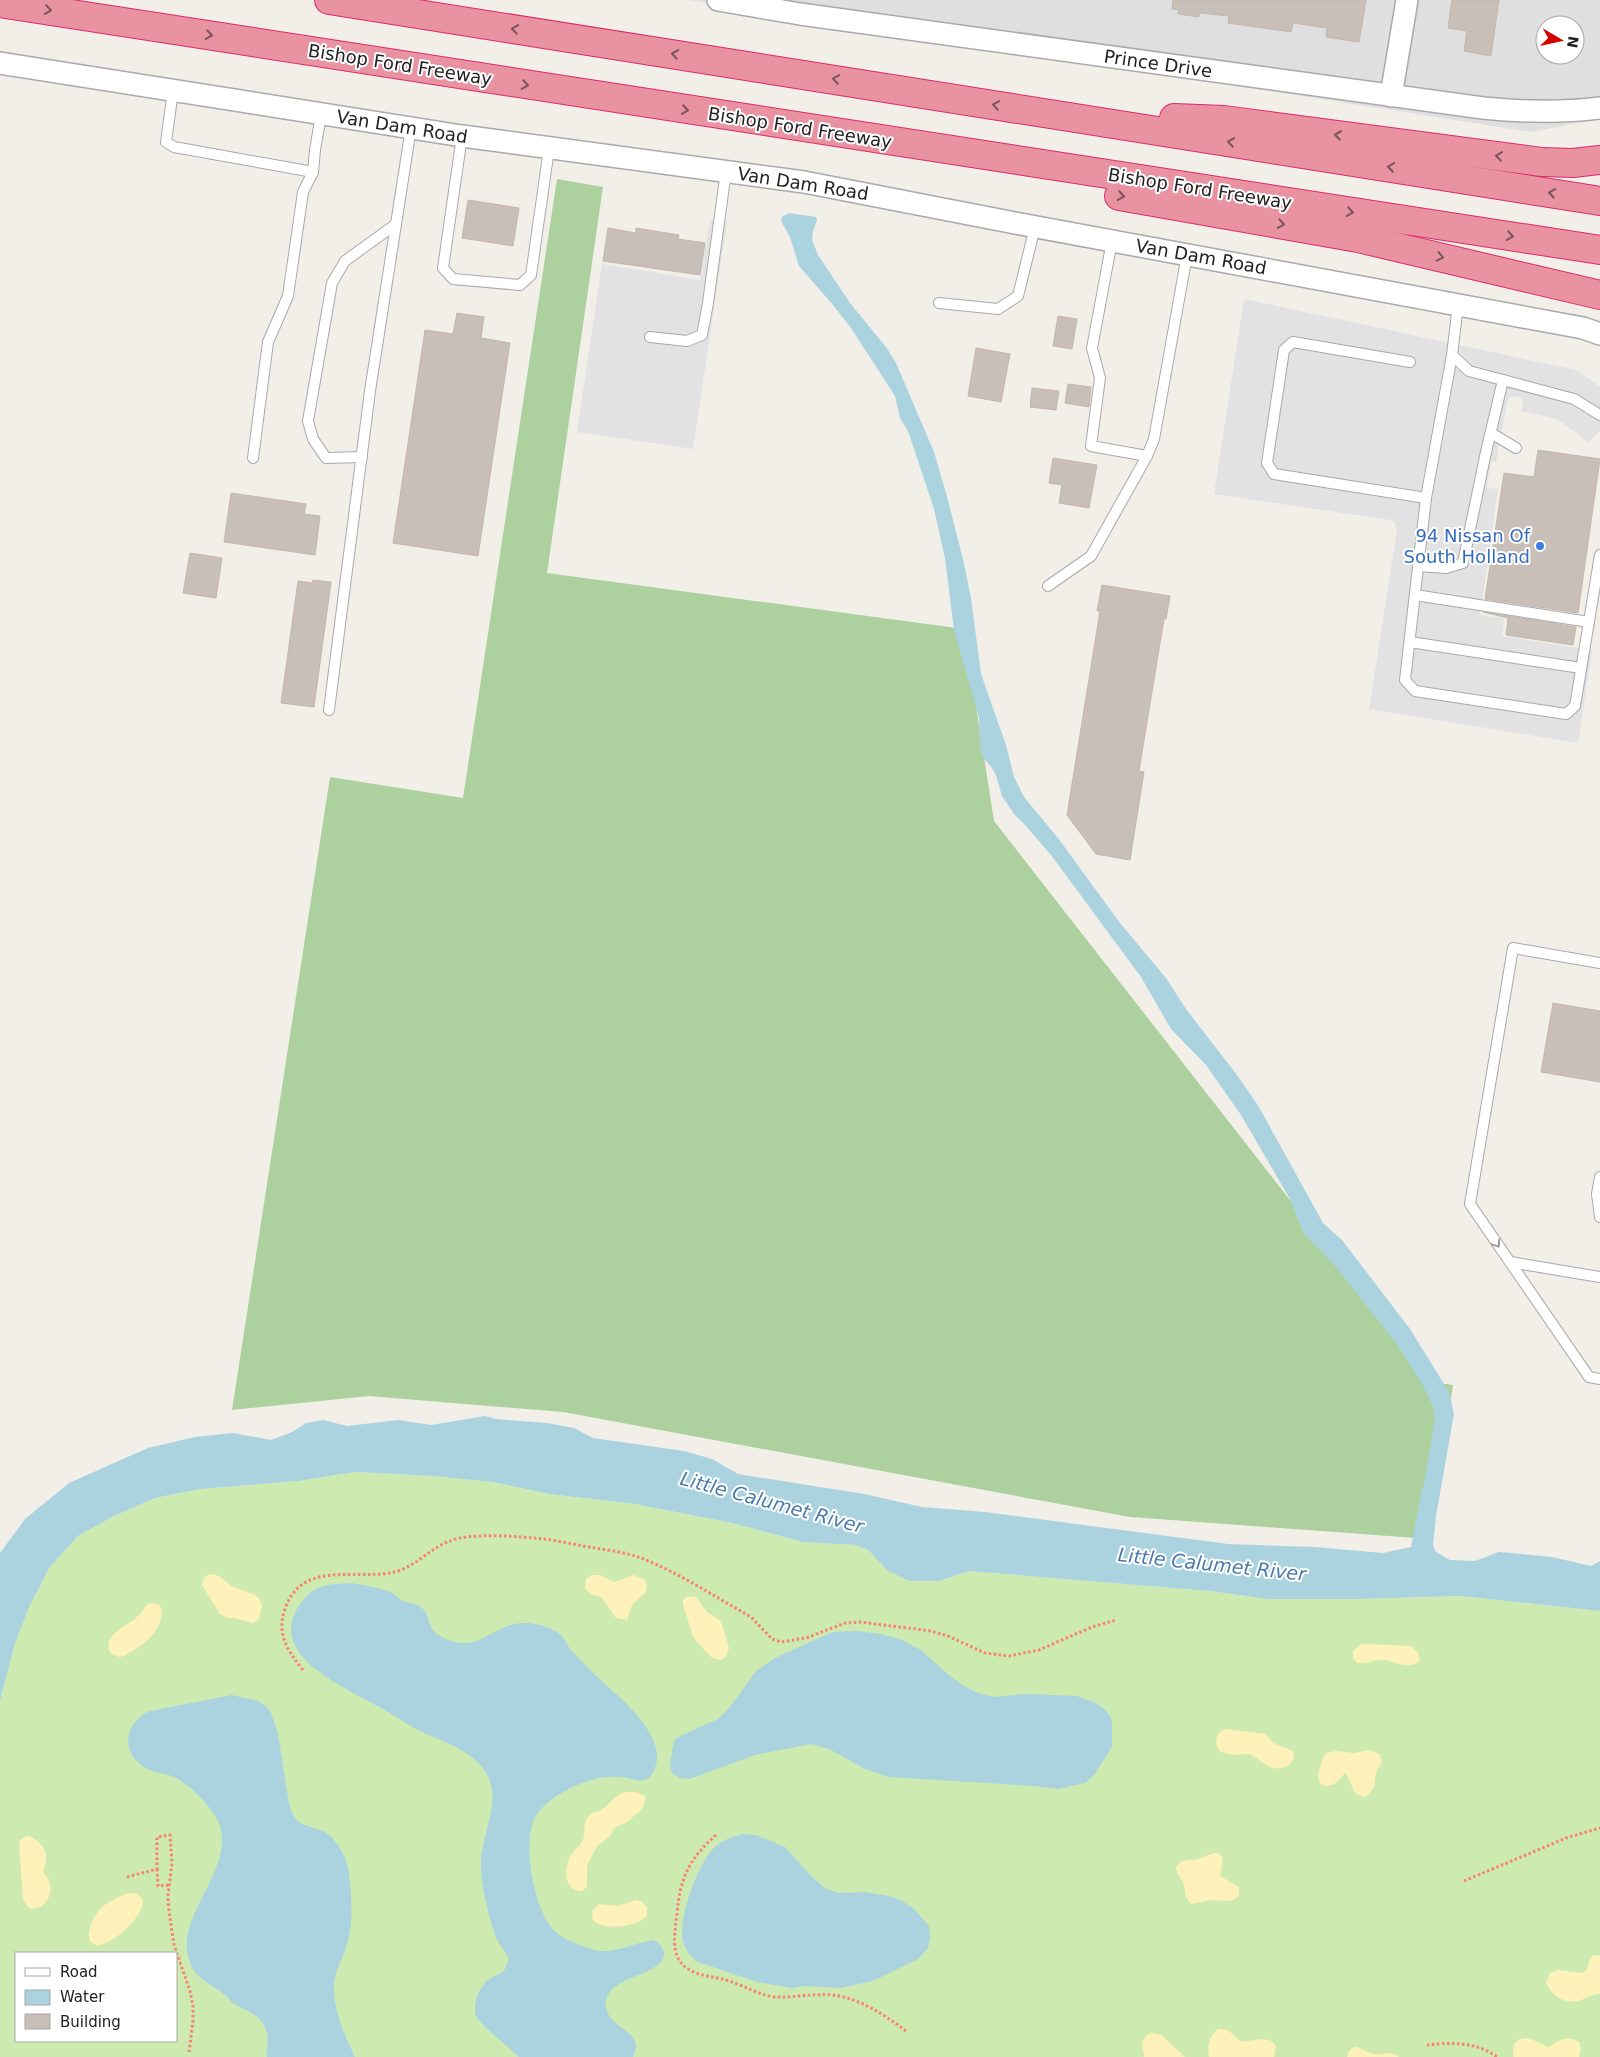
<svg xmlns="http://www.w3.org/2000/svg" width="1600" height="2057" viewBox="0 0 1600 2057" font-family="'DejaVu Sans',sans-serif">
	<rect width="100%" height="100%" fill="#f2efe9"/>
	<!-- residential -->
	<path fill="#e0dfdf" fill-rule="evenodd" d="M689,0H1600V119L1531,132ZM1545,25H1575V55H1545Z"/>
	<!-- grass -->
	<path fill="#cdebb0" fill-rule="evenodd" d="M355,1472L432,1476L493,1482L549,1494L635,1504L732,1523L803,1542L854,1545L868,1550L887,1570L939,1581L969,1571L1210,1591L1268,1599H1359L1460,1596L1600,1611V2057H0V1701L15,1643L30,1605L49,1568L78,1536L114,1516L155,1498L200,1489L298,1481ZM16,1953H176V2041H16Z"/>
	<!-- forest -->
	<polygon fill="#add19e" points="557,179 603,187 547,573 964,629 994,821 1432,1382 1453,1385 1430,1539 1130,1517 563,1412 369,1396 232,1410 330,777 463,798"/>
	<!-- sand -->
	<g fill="#fff1ba">
		<path d="M210,1574C221,1574 225,1583 234,1587C245,1593 258,1591 262,1605L259,1620L252,1623L235,1618H228L220,1614L202,1585L204,1578Z"/>
		<polygon points="592,1575 600,1575 614,1582 634,1575 645,1580 647,1584 646,1592 632,1605 627,1620 616,1618 601,1597 591,1594 585,1589 586,1579"/>
		<polygon points="688,1596 696,1597 707,1612 721,1621 729,1648 726,1656 723,1659 720,1660 712,1658 693,1637 683,1604 683,1600"/>
		<path d="M150,1603L159,1604L162,1610C161,1634 143,1645 124,1656L119,1657L111,1654C100,1634 129,1626 139,1615C144,1611 144,1606 150,1603Z"/>
		<path d="M1362,1644L1412,1646L1418,1653L1420,1660C1409,1672 1395,1660 1381,1660C1373,1660 1366,1664 1357,1663L1353,1658V1651Z"/>
		<path d="M1226,1729L1266,1734L1273,1743L1293,1751L1294,1759L1288,1766C1268,1774 1264,1760 1249,1754L1233,1755L1221,1752C1215,1746 1215,1740 1219,1733Z"/>
		<path d="M1369,1750L1379,1754L1382,1761L1376,1773L1374,1787L1367,1796L1363,1797L1355,1793L1346,1773C1340,1776 1339,1783 1332,1785C1310,1791 1320,1762 1326,1753L1336,1751L1354,1753Z"/>
		<path d="M626,1792H636L645,1796V1802L641,1810L627,1822L614,1828L610,1836L597,1846L587,1866V1887L582,1891C563,1892 564,1867 571,1855C574,1849 581,1846 583,1840C586,1832 582,1824 588,1817C591,1813 597,1812 601,1810C612,1803 612,1796 626,1792Z"/>
		<path d="M29,1836C39,1840 48,1850 46,1861C45,1865 43,1869 44,1873C46,1877 49,1879 50,1883C53,1897 43,1912 29,1908L23,1900L19,1843L21,1839Z"/>
		<path d="M1214,1853H1218L1223,1858L1220,1876L1239,1887V1895L1234,1900L1230,1901L1211,1900L1192,1904C1184,1898 1186,1894 1184,1886C1183,1878 1176,1875 1176,1867L1182,1861L1198,1859Z"/>
		<path d="M127,1893L137,1894L142,1898C148,1913 113,1946 97,1945C79,1942 95,1913 103,1906C110,1901 119,1897 127,1893Z"/>
		<path d="M636,1900L641,1901L647,1907V1916C637,1927 602,1932 592,1919L593,1910L599,1904L618,1906Z"/>
		<path d="M1593,1955L1600,1956V1994C1591,1994 1586,1999 1578,2001C1564,2004 1551,1995 1546,1983L1550,1973L1557,1970L1583,1973C1590,1969 1587,1960 1593,1955Z"/>
		<path d="M1219,2029L1228,2030L1240,2041C1253,2043 1267,2033 1276,2046L1274,2057H1209C1207,2046 1209,2035 1219,2029Z"/>
		<polygon points="1152,2033 1161,2035 1185,2057 1144,2057 1142,2042 1147,2035"/>
		<path d="M1528,2038L1548,2047C1559,2041 1566,2034 1579,2042L1581,2049L1579,2057H1514L1513,2053L1514,2044L1520,2039Z"/>
		<path d="M1354,2047C1362,2047 1367,2053 1374,2054C1384,2055 1390,2050 1399,2057H1347L1349,2051Z"/>
	</g>
	<!-- parking -->
	<g fill="#e2e2e2">
		<polygon points="710,220 727,222 693,449 577,432 602,264 700,280"/>
		<polygon points="1244,299 1576,370 1600,387 1600,430 1589,443 1557,419 1521,411 1523,400 1520,396 1512,397 1508,399 1496,462 1491,461 1487,486 1488,488 1498,489 1480,615 1504,618 1502,636 1592,650 1578,743 1369,709 1397,530 1395,523 1390,520 1214,494"/>
	</g>
	<!-- water -->
	<g fill="#aad3df">
		<polygon points="789,213 816,217 817,220 813,231 812,240 818,255 850,303 886,347 896,363 934,452 946,493 963,559 971,598 981,674 1006,745 1014,777 1024,797 1058,838 1120,923 1166,978 1186,1009 1237,1075 1259,1107 1323,1223 1342,1240 1410,1329 1449,1392 1454,1414 1436,1516 1433,1545 1436,1552 1450,1560 1475,1561 1499,1552 1512,1553 1552,1557 1591,1566 1600,1561 1600,1611 1460,1596 1359,1599 1268,1599 1210,1591 969,1571 939,1581 909,1581 887,1570 868,1550 854,1545 803,1542 732,1523 635,1504 549,1494 493,1482 432,1476 355,1472 298,1481 200,1489 155,1498 114,1516 78,1536 49,1568 30,1605 15,1643 0,1701 0,1553 25,1519 69,1483 148,1448 195,1437 233,1433 271,1440 292,1432 306,1423 323,1420 347,1426 398,1420 431,1425 485,1416 496,1419 547,1423 574,1428 593,1438 684,1451 712,1459 738,1474 864,1494 922,1507 985,1512 1228,1544 1315,1547 1383,1553 1411,1547 1421,1493 1424,1484 1435,1420 1433,1407 1424,1387 1396,1343 1335,1266 1303,1232 1290,1199 1241,1115 1206,1065 1171,1029 1141,977 1051,855 1026,826 1014,814 1002,796 996,775 990,765 983,758 980,747 979,718 954,630 945,558 934,509 908,431 900,418 895,396 851,328 833,305 799,266 790,237 781,221 782,217"/>
		<path d="M352,1583C365,1586 379,1587 390,1592C395,1594 399,1598 403,1601C410,1604 419,1603 424,1610C433,1624 426,1630 446,1639C481,1654 493,1622 526,1623C537,1623 553,1628 562,1636C565,1640 567,1645 570,1649C575,1655 581,1660 586,1666C608,1689 659,1724 657,1759C656,1766 654,1775 647,1779C638,1783 629,1777 620,1777C596,1775 571,1786 552,1799C546,1803 540,1810 536,1816C521,1840 534,1906 551,1927C559,1938 579,1945 592,1949C611,1956 633,1943 652,1940C663,1943 669,1955 659,1964C644,1977 614,1978 606,1999C602,2031 647,2027 633,2057H519L484,2026L475,2015V2004L478,1993L486,1981L504,1971L509,1959C506,1951 499,1945 496,1937C489,1920 479,1877 481,1859C483,1830 503,1797 485,1771C470,1748 437,1740 414,1728C399,1719 384,1709 368,1701C332,1681 262,1649 304,1599C316,1583 335,1584 352,1583Z"/>
		<polygon points="856,1631 881,1634 900,1639 921,1650 950,1676 964,1686 978,1693 994,1697 1025,1694 1077,1696 1096,1703 1106,1710 1112,1720 1112,1747 1095,1774 1085,1783 1058,1789 1033,1786 889,1777 865,1769 829,1749 811,1744 755,1755 690,1779 680,1778 672,1773 670,1763 674,1741 680,1736 718,1719 730,1707 756,1671 775,1658 832,1632"/>
		<path d="M232,1695L258,1701L266,1706L271,1713L278,1733L289,1804C291,1811 293,1816 298,1821C304,1826 315,1828 323,1831C336,1838 345,1854 348,1868C352,1894 354,1923 346,1948C342,1961 333,1974 334,1988C334,2012 345,2036 355,2057H267C265,2046 271,2040 265,2028C259,2013 245,2011 233,2003C230,2001 228,1997 225,1995C215,1986 200,1981 193,1969C165,1921 240,1870 218,1821C210,1805 192,1787 176,1778C167,1773 156,1774 147,1769C120,1754 123,1723 150,1711Z"/>
		<path d="M742,1834L756,1835L785,1847L809,1874L826,1889L839,1893L866,1892L889,1896L902,1901L913,1908L929,1926L930,1938L928,1948L918,1959L873,1981L840,1988L804,1986L792,1988L757,1982L698,1962C691,1957 685,1950 683,1941C678,1918 697,1867 712,1850C720,1841 731,1837 742,1834Z"/>
	</g>
	<!-- building -->
	<g fill="#c7bfb8" stroke="#c4b6ab">
		<polygon points="1173,0 1366,0 1359,42 1326,37 1327,28 1293,23 1291,32 1228,23 1229,16 1199,13 1199,17 1178,14 1179,10 1172,9"/>
		<polygon points="1452,0 1499,0 1491,56 1464,51 1467,31 1448,28"/>
		<polygon points="468,200 519,208 513,246 462,238"/>
		<polygon points="608,228 636,233 636,228 679,235 678,239 705,243 700,275 603,261"/>
		<polygon points="457,313 484,317 481,338 510,343 478,556 393,543 425,330 453,334"/>
		<polygon points="1058,316 1077,319 1072,349 1053,346"/>
		<polygon points="976,348 1010,354 1001,402 968,396"/>
		<polygon points="1068,384 1091,387 1089,407 1065,403"/>
		<polygon points="1032,388 1059,391 1056,410 1030,407"/>
		<polygon points="1538,450 1600,459 1578,613 1485,599 1504,473 1534,477"/>
		<polygon points="1053,458 1097,465 1089,508 1059,503 1062,485 1049,483"/>
		<polygon points="231,493 306,504 304,514 320,516 315,555 224,542"/>
		<polygon points="190,553 222,558 216,598 183,593"/>
		<polygon points="313,580 331,582 314,707 281,703 298,581 312,583"/>
		<polygon points="1102,585 1170,596 1166,619 1164,619 1139,771 1144,772 1130,860 1096,854 1067,815 1100,611 1097,611"/>
		<polygon points="1483,612 1576,627 1573,645 1506,635 1508,618"/>
		<polygon points="1553,1003 1600,1011 1600,1082 1541,1072"/>
	</g>
	<g fill="none" stroke-linecap="round" stroke-linejoin="round">
		<defs>
			<g id="service">
				<polyline points="173,91 166,142 174,147 313,172"/>
				<polyline points="462,136 443,268 453,279 520,285 531,275 549,149"/>
				<polyline points="1112,241 1092,348 1100,378 1091,446 1147,456"/>
				<polyline points="939,303 998,309 1018,296 1035,227"/>
				<polyline points="1458,305 1452,355 1426,498 1405,680 1415,691 1566,714 1575,706 1600,555"/>
				<polyline points="650,337 687,341 702,335 708,303 726,171"/>
				<polyline points="1452,355 1469,371 1574,399 1600,415"/>
				<polyline points="1410,362 1293,342 1284,350 1267,463 1274,474 1426,498"/>
				<polyline points="1491,433 1516,448"/>
				<polyline points="362,457 326,458 313,439 308,421 332,283 345,261 396,224"/>
				<polyline points="253,458 268,342 288,296 303,192 313,172 315,150 321,115"/>
				<polyline points="1418,566 1446,568 1463,563 1486,452 1503,380"/>
				<polyline points="1048,586 1091,556 1147,456 1154,439 1187,255"/>
				<polyline points="1415,595 1589,622"/>
				<polyline points="1410,642 1581,668"/>
				<polyline points="329,710 370,391 411,128"/>
				<polyline points="1600,963 1513,948 1470,1204 1589,1377 1600,1379"/>
				<polyline points="1600,1177 1597,1194 1600,1217"/>
				<polyline points="1510,1262 1600,1277"/>
			</g>
			<g id="minor">
				<path d="M718,0L800,14L1483,108C1523,112 1560,113 1600,108"/>
				<polyline points="0,63 462,136 804,182 1015,223 1583,328 1600,334"/>
				<polyline points="1391,96 1407,0"/>
			</g>
			<g id="motorway">
				<polyline points="329,0 1600,201"/>
				<polyline points="0,3 1600,250"/>
				<polyline points="1174,118 1224,120 1542,162 1573,163 1600,160"/>
				<polyline points="1119,196 1358,238 1600,295"/>
			</g>
		</defs>
		<!-- service casing -->
		<use href="#service" stroke="#a9a9a9" stroke-width="12"/>
		<!-- minor casing -->
		<use href="#minor" stroke="#a9a9a9" stroke-width="24"/>
		<!-- motorway casing -->
		<use href="#motorway" stroke="#dc2a67" stroke-width="30"/>
		<!-- path -->
		<g stroke="#fa8072" stroke-width="3" stroke-dasharray="2.5 2.5" stroke-linecap="butt">
			<path d="M303,1670C288,1651 276,1635 285,1609C302,1559 356,1581 394,1572C416,1567 430,1548 450,1541C468,1533 513,1536 533,1538C552,1539 571,1544 589,1547C606,1550 625,1552 641,1558C675,1571 707,1592 739,1610L751,1617L772,1639L781,1642L806,1638L845,1623L860,1622L931,1631L948,1636L985,1653L1009,1656L1039,1650L1092,1627L1116,1620"/>
			<path d="M716,1835C689,1859 680,1878 677,1914C674,1939 668,1964 699,1974C710,1977 721,1978 732,1982C747,1987 759,1995 775,1997C796,1998 818,1992 839,1996C864,2001 886,2016 906,2031"/>
			<polyline points="157,1869 158,1886 169,1885"/>
			<polyline points="127,1877 157,1869 157,1837 170,1835 172,1863 168,1896 169,1911 174,1945 190,1991 193,2006 193,2021 189,2052"/>
			<polyline points="1464,1881 1566,1838 1600,1828"/>
			<path d="M1427,2045C1450,2042 1478,2042 1497,2057"/>
		</g>
		<!-- service -->
		<use href="#service" stroke="#fff" stroke-width="10"/>
		<!-- minor -->
		<use href="#minor" stroke="#fff" stroke-width="21"/>
		<!-- motorway -->
		<use href="#motorway" stroke="#e892a2" stroke-width="28"/>
	</g>
	<!-- one-way arrows -->
	<defs><path id="oneway-chevron" d="M-2-3.5L2.5 0L-2 3.5" fill="none" stroke-width="1.6" stroke-linecap="round" stroke-linejoin="round" transform="scale(1.25)"/></defs>
	<g stroke="#7b545c">
		<use href="#oneway-chevron" transform="translate(48 10) rotate(9)"/>
		<use href="#oneway-chevron" transform="translate(515 29) rotate(-171)"/>
		<use href="#oneway-chevron" transform="translate(209 35) rotate(9)"/>
		<use href="#oneway-chevron" transform="translate(675 54) rotate(-171)"/>
		<use href="#oneway-chevron" transform="translate(836 79) rotate(-171)"/>
		<use href="#oneway-chevron" transform="translate(525 85) rotate(9)"/>
		<use href="#oneway-chevron" transform="translate(996 105) rotate(-171)"/>
		<use href="#oneway-chevron" transform="translate(685 110) rotate(9)"/>
		<use href="#oneway-chevron" transform="translate(1338 135) rotate(-172)"/>
		<use href="#oneway-chevron" transform="translate(1231 142) rotate(-171)"/>
		<use href="#oneway-chevron" transform="translate(1499 156) rotate(-172)"/>
		<use href="#oneway-chevron" transform="translate(1391 167) rotate(-171)"/>
		<use href="#oneway-chevron" transform="translate(1552 193) rotate(-171)"/>
		<use href="#oneway-chevron" transform="translate(1121 196) rotate(9)"/>
		<use href="#oneway-chevron" transform="translate(1350 212) rotate(9)"/>
		<use href="#oneway-chevron" transform="translate(1281 224) rotate(10)"/>
		<use href="#oneway-chevron" transform="translate(1510 236) rotate(9)"/>
		<use href="#oneway-chevron" transform="translate(1440 257) rotate(13)"/>
	</g>
	<use stroke="#9c9c9c" href="#oneway-chevron" transform="translate(1497 1244) rotate(56)"/>
	<!-- markers -->
	<circle fill="#3f7fe0" stroke="#fff" stroke-width="2" cx="1540" cy="546" r="5"/>
	<g text-anchor="middle" stroke-width="4" stroke-linejoin="round" paint-order="stroke">
		<!-- street labels -->
		<g font-size="18" fill="#222" stroke="#fff">
			<text transform="translate(1158 64) rotate(8)" y="6">Prince Drive</text>
			<text transform="translate(400 65) rotate(9)" y="6">Bishop Ford Freeway</text>
			<text transform="translate(402 127) rotate(9)" y="6">Van Dam Road</text>
			<text transform="translate(800 128) rotate(9)" y="6">Bishop Ford Freeway</text>
			<text transform="translate(803 184) rotate(9)" y="6">Van Dam Road</text>
			<text transform="translate(1200 189) rotate(9)" y="6">Bishop Ford Freeway</text>
			<text transform="translate(1201 257) rotate(10)" y="6">Van Dam Road</text>
		</g>
		<!-- shop labels -->
		<g font-size="18" fill="#366cbe" stroke="#fff" text-anchor="end">
			<text x="1530" y="542">94 Nissan Of<tspan x="1530" dy="21">South Holland</tspan></text>
		</g>
		<!-- water labels -->
		<g font-size="19" font-style="italic" fill="#4a7aab" stroke="#fff">
			<text transform="translate(772 1502) rotate(15)" y="7">Little Calumet River</text>
			<text transform="translate(1212 1564) rotate(6)" y="7">Little Calumet River</text>
		</g>
	</g>
	<!-- legend -->
	<rect x="15" y="1952" width="162" height="90" fill="#ffffff" stroke="#a7a7a7"/>
	<rect x="25" y="1968" width="25" height="8" fill="#ffffff" stroke="#a7a7a7"/>
	<text x="60" y="1977" font-size="15" fill="#222222">Road</text>
	<rect x="25" y="1990" width="25" height="15" fill="#aad3df" stroke="#a7a7a7"/>
	<text x="60" y="2002" font-size="15" fill="#222222">Water</text>
	<rect x="25" y="2014" width="25" height="15" fill="#c7bfb8" stroke="#a7a7a7"/>
	<text x="60" y="2027" font-size="15" fill="#222222">Building</text>
	<!-- north arrow -->
	<g transform="translate(1560 40) rotate(99)"><circle r="24" fill="#ffffff" stroke="#a7a7a7"/>
	<path d="M0-4L9 19L0 12L-9 19Z" fill="#d40000"/>
	<text y="-8" font-size="14" font-weight="bold" text-anchor="middle" fill="#222222">N</text>
	</g>
</svg>
